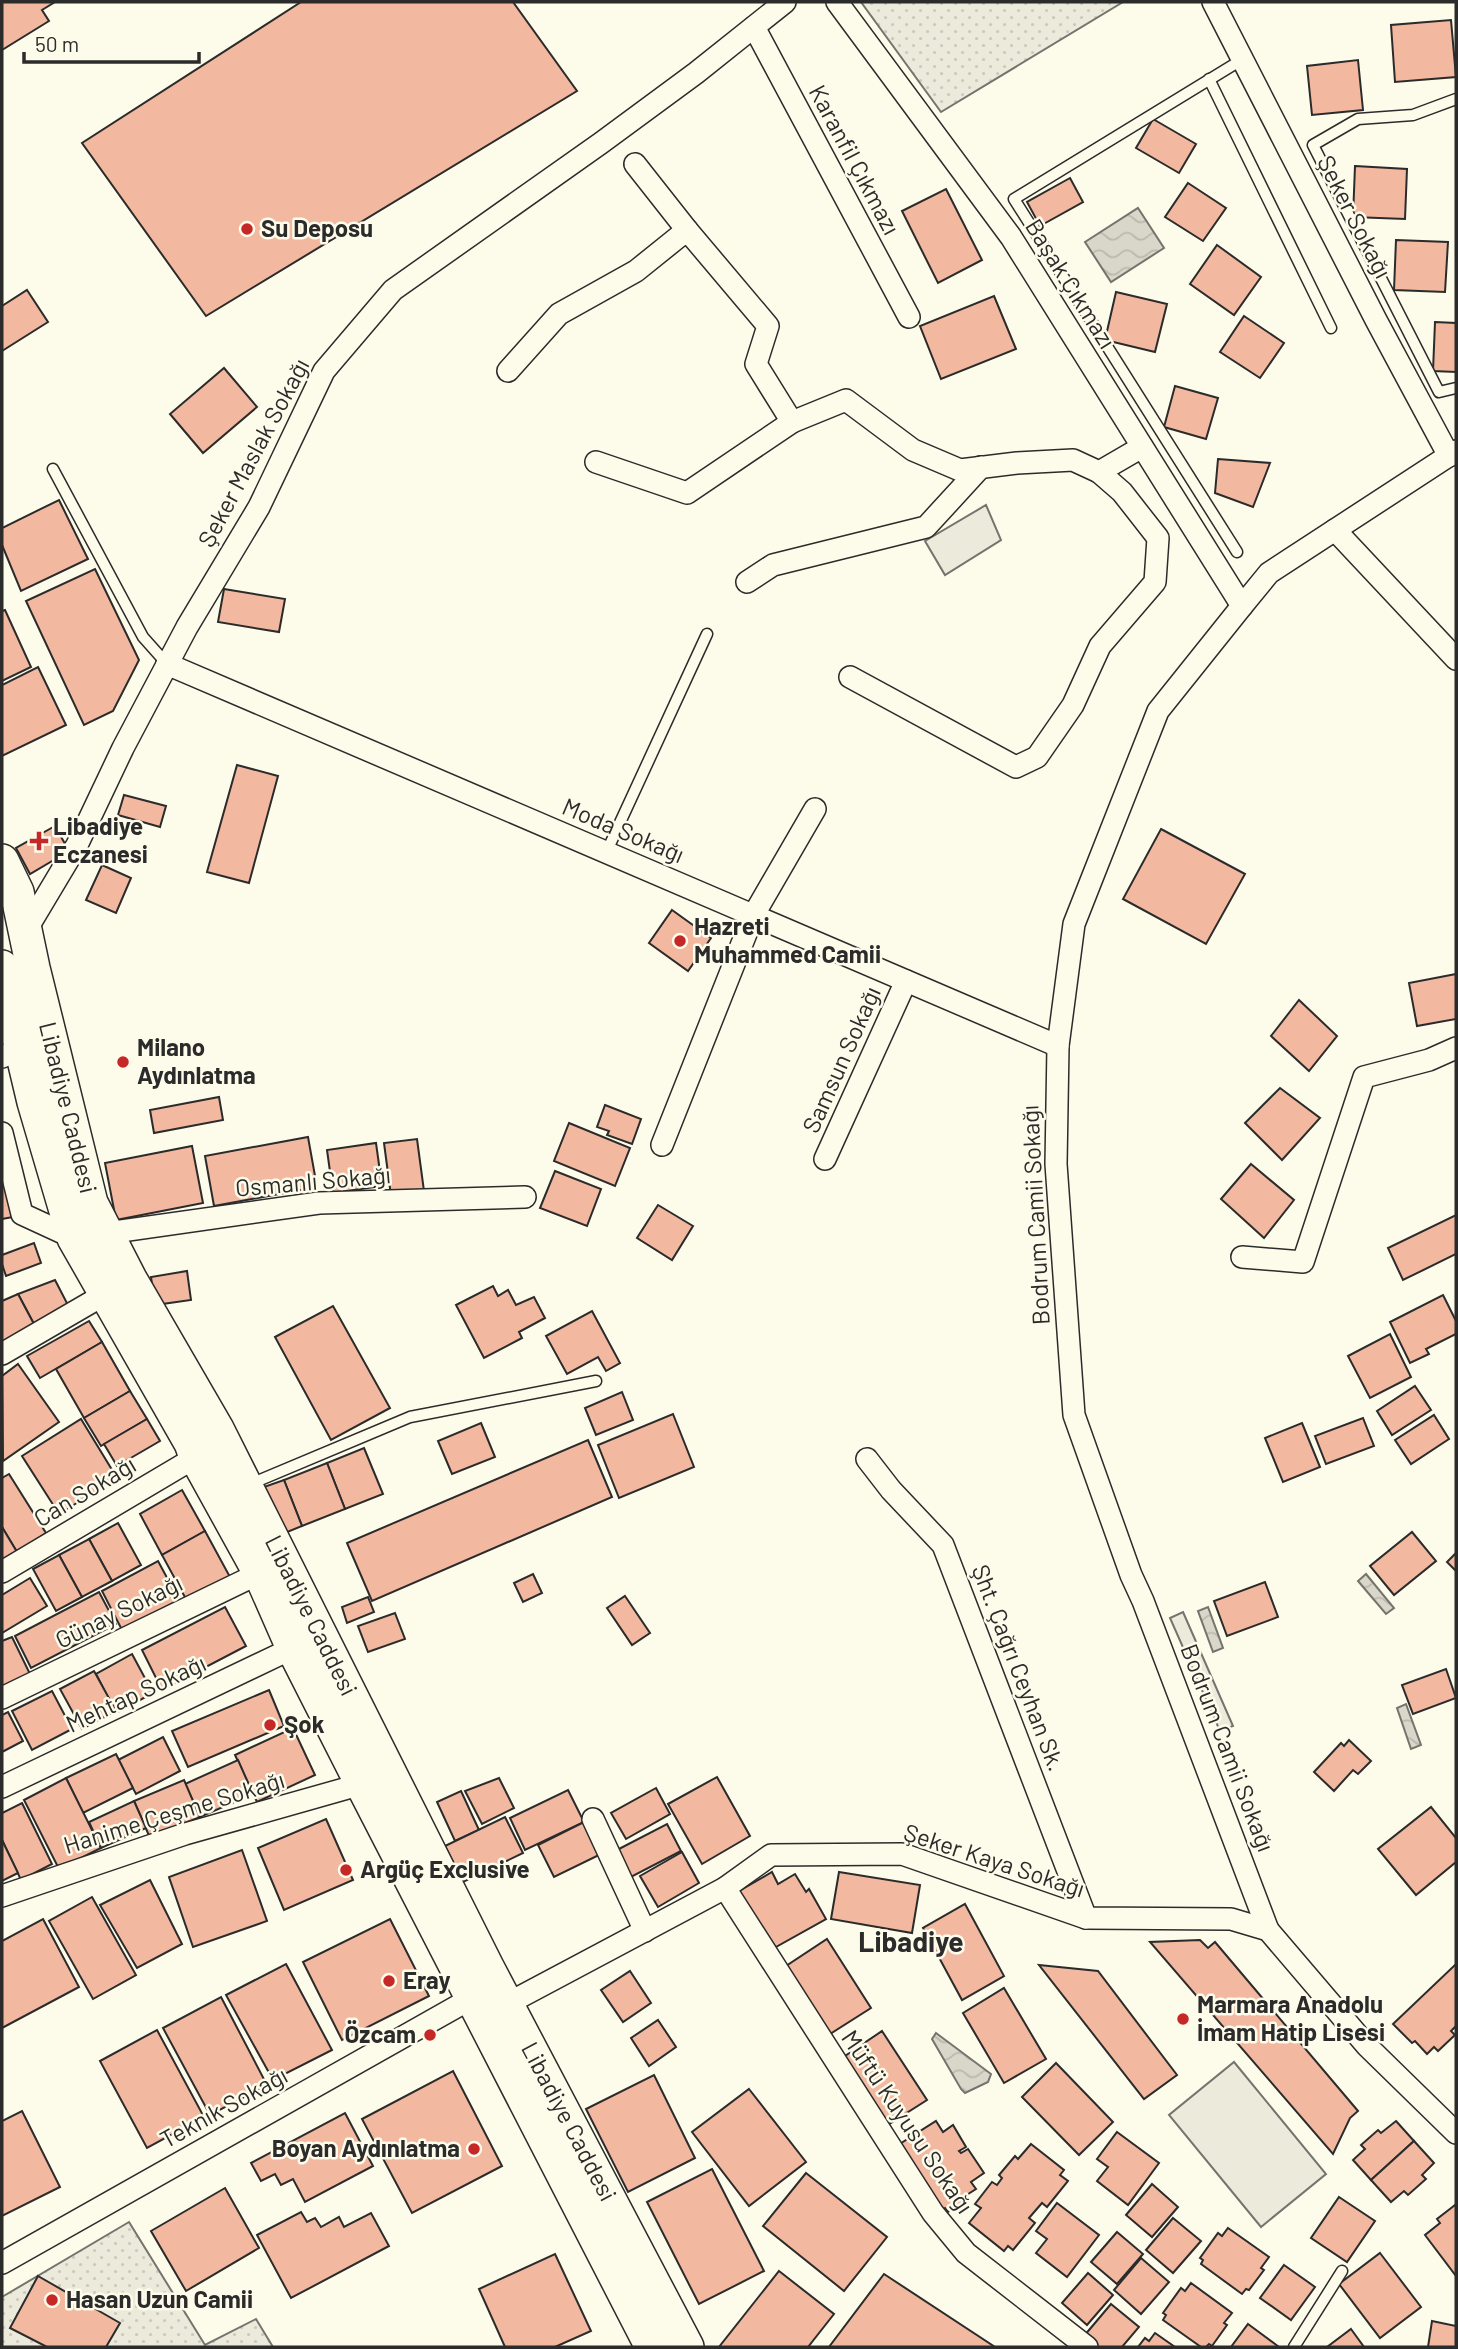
<svg xmlns="http://www.w3.org/2000/svg" width="1458" height="2349" viewBox="0 0 1458 2349" font-family="Barlow,sans-serif">
	<defs>
		<pattern id="park-dots" width="8" height="8" patternUnits="userSpaceOnUse" patternTransform="scale(1.75)"><rect width="8" height="8" fill="#ecebdb"/><path d="M2 2h.1M6 6h.1" fill="none" stroke="#cbcabc" stroke-width="1.8" stroke-linecap="round"/></pattern>
		<pattern id="water-waves" width="16" height="10" patternUnits="userSpaceOnUse" patternTransform="scale(1.75)"><rect width="16" height="10" fill="#d8d7c9"/><path d="M0 5q4-4 8 0t8 0" fill="none" stroke="#bab9ad"/></pattern>
	</defs>
	<rect width="100%" height="100%" fill="#fdfbea"/>
	<!-- grass -->
	<g fill="#ecebdb" stroke="#74746e" stroke-width="2">
		<polygon points="986,505 1001,540 945,575 925,541"/>
		<polygon points="1234,2062 1326,2174 1261,2227 1169,2115"/>
	</g>
	<!-- park -->
	<g fill="url(#park-dots)" stroke="#74746e" stroke-width="2">
		<polygon points="861,2 1123,2 941,112"/>
		<polygon points="129,2222 205,2345 256,2319 273,2347 2,2347 2,2297"/>
	</g>
	<!-- parking -->
	<polygon fill="#eceadb" stroke="#74746e" stroke-width="2" points="1183,1612 1233,1726 1220,1731 1170,1618"/>
	<!-- water -->
	<g fill="url(#water-waves)" stroke="#74746e" stroke-width="2">
		<polygon points="1138,208 1164,248 1111,282 1085,242"/>
		<polygon points="1366,1574 1394,1608 1386,1614 1358,1581"/>
		<polygon points="1208,1607 1223,1648 1213,1652 1198,1611"/>
		<polygon points="1406,1704 1421,1745 1411,1749 1397,1708"/>
		<polygon points="936,2033 991,2074 988,2082 965,2093 961,2089 932,2039"/>
	</g>
	<!-- building -->
	<g fill="#f2b8a0" stroke="#2b2b2b" stroke-width="2">
		<polygon points="2,2 55,2 42,10 49,21 2,50"/>
		<polygon points="301,2 513,2 577,91 206,316 82,143"/>
		<polygon points="1451,20 1456,77 1395,82 1391,25"/>
		<polygon points="1358,60 1363,110 1312,115 1307,66"/>
		<polygon points="1153,119 1196,144 1179,173 1136,148"/>
		<polygon points="1355,166 1407,169 1405,219 1353,217"/>
		<polygon points="1070,178 1083,202 1040,226 1027,202"/>
		<polygon points="1188,183 1226,208 1203,241 1165,217"/>
		<polygon points="946,189 982,260 938,283 902,211"/>
		<polygon points="1396,240 1448,242 1445,292 1394,290"/>
		<polygon points="1217,245 1261,277 1234,315 1190,284"/>
		<polygon points="27,290 48,322 2,351 2,306"/>
		<polygon points="1116,292 1167,304 1155,352 1105,340"/>
		<polygon points="994,296 1016,349 941,379 920,326"/>
		<polygon points="1244,316 1284,343 1260,378 1220,352"/>
		<polygon points="1435,322 1456,323 1456,372 1433,371"/>
		<polygon points="224,368 257,407 203,453 170,414"/>
		<polygon points="1175,386 1218,398 1206,439 1164,427"/>
		<polygon points="1218,459 1270,463 1253,507 1215,493"/>
		<polygon points="59,500 88,559 21,591 2,545 2,528"/>
		<polygon points="95,569 139,660 113,711 84,725 26,601"/>
		<polygon points="224,589 285,599 279,632 218,622"/>
		<polygon points="5,610 31,667 2,681 2,611"/>
		<polygon points="38,667 66,725 2,756 2,685"/>
		<polygon points="237,765 278,776 249,883 207,872"/>
		<polygon points="124,795 166,806 160,827 118,815"/>
		<polygon points="55,826 69,851 30,874 16,848"/>
		<polygon points="1161,829 1245,874 1206,944 1123,899"/>
		<polygon points="102,865 131,878 116,913 86,900"/>
		<polygon points="672,910 711,938 688,971 649,943"/>
		<polygon points="1456,974 1456,1019 1417,1026 1409,983"/>
		<polygon points="1299,1000 1337,1036 1309,1071 1271,1036"/>
		<polygon points="1280,1088 1320,1118 1282,1160 1245,1123"/>
		<polygon points="219,1097 223,1120 154,1133 150,1110"/>
		<polygon points="605,1105 641,1119 632,1144 607,1135 609,1131 597,1127"/>
		<polygon points="569,1123 630,1148 615,1186 554,1161"/>
		<polygon points="308,1137 317,1187 214,1206 205,1156"/>
		<polygon points="417,1139 424,1191 391,1196 384,1143"/>
		<polygon points="376,1143 382,1186 333,1193 327,1150"/>
		<polygon points="192,1146 203,1203 116,1220 105,1163"/>
		<polygon points="1251,1164 1294,1200 1264,1238 1221,1199"/>
		<polygon points="2,1171 13,1217 2,1219"/>
		<polygon points="555,1171 601,1189 587,1226 540,1208"/>
		<polygon points="658,1205 693,1226 672,1260 637,1238"/>
		<polygon points="1456,1215 1456,1254 1403,1280 1388,1248"/>
		<polygon points="34,1243 41,1263 6,1276 2,1264 2,1255"/>
		<polygon points="187,1271 191,1300 155,1305 151,1277"/>
		<polygon points="55,1280 69,1307 35,1326 18,1294"/>
		<polygon points="493,1286 498,1296 508,1290 516,1305 534,1297 545,1318 519,1332 522,1338 484,1358 456,1305"/>
		<polygon points="18,1294 35,1326 2,1346 2,1301"/>
		<polygon points="1443,1295 1456,1321 1456,1334 1426,1349 1429,1354 1410,1363 1390,1322"/>
		<polygon points="333,1306 390,1408 331,1440 275,1337"/>
		<polygon points="592,1311 620,1363 606,1371 598,1357 567,1374 546,1336"/>
		<polygon points="89,1321 102,1342 40,1378 27,1356"/>
		<polygon points="1390,1334 1411,1377 1370,1398 1348,1356"/>
		<polygon points="102,1342 130,1391 84,1418 56,1369"/>
		<polygon points="18,1364 59,1422 3,1461 2,1376"/>
		<polygon points="1415,1386 1431,1410 1392,1435 1377,1411"/>
		<polygon points="130,1391 147,1419 101,1446 84,1418"/>
		<polygon points="622,1392 633,1420 596,1435 585,1408"/>
		<polygon points="673,1414 694,1467 619,1498 598,1445"/>
		<polygon points="1434,1415 1449,1439 1411,1464 1395,1440"/>
		<polygon points="1363,1418 1374,1446 1326,1464 1315,1436"/>
		<polygon points="81,1419 117,1478 59,1514 22,1456"/>
		<polygon points="147,1419 160,1441 117,1466 104,1444"/>
		<polygon points="481,1423 495,1457 452,1474 438,1441"/>
		<polygon points="1302,1423 1320,1467 1283,1482 1265,1438"/>
		<polygon points="588,1440 612,1497 372,1601 347,1543"/>
		<polygon points="364,1448 383,1494 345,1509 327,1463"/>
		<polygon points="327,1463 345,1509 302,1526 284,1480"/>
		<polygon points="9,1474 46,1533 17,1552 2,1527 2,1478"/>
		<polygon points="284,1480 302,1526 280,1535 261,1488"/>
		<polygon points="182,1490 205,1531 162,1555 140,1514"/>
		<polygon points="118,1523 141,1565 112,1581 89,1539"/>
		<polygon points="2,1527 17,1552 2,1561"/>
		<polygon points="205,1531 230,1577 187,1601 162,1555"/>
		<polygon points="1412,1532 1436,1561 1394,1595 1370,1566"/>
		<polygon points="89,1539 112,1581 82,1597 59,1555"/>
		<polygon points="1456,1553 1456,1571 1447,1562"/>
		<polygon points="59,1555 82,1597 56,1611 33,1569"/>
		<polygon points="158,1561 179,1600 122,1630 102,1591"/>
		<polygon points="533,1574 542,1593 523,1602 514,1583"/>
		<polygon points="30,1578 47,1606 2,1633 2,1595"/>
		<polygon points="1265,1582 1278,1617 1227,1636 1214,1601"/>
		<polygon points="99,1592 116,1624 31,1668 15,1636"/>
		<polygon points="625,1596 650,1633 632,1645 607,1608"/>
		<polygon points="368,1597 374,1612 347,1623 342,1607"/>
		<polygon points="225,1607 246,1646 162,1690 142,1650"/>
		<polygon points="395,1613 405,1639 368,1652 358,1626"/>
		<polygon points="12,1637 30,1674 2,1688 2,1641"/>
		<polygon points="132,1654 153,1693 116,1713 96,1674"/>
		<polygon points="1446,1669 1456,1698 1413,1714 1402,1685"/>
		<polygon points="94,1671 116,1711 82,1729 60,1689"/>
		<polygon points="269,1690 284,1726 188,1767 172,1731"/>
		<polygon points="52,1691 72,1729 32,1750 12,1711"/>
		<polygon points="8,1712 23,1741 2,1752 2,1715"/>
		<polygon points="293,1728 315,1775 257,1802 235,1755"/>
		<polygon points="163,1737 180,1771 136,1794 118,1760"/>
		<polygon points="1349,1740 1371,1761 1358,1774 1353,1770 1334,1791 1314,1772 1341,1743 1344,1746"/>
		<polygon points="116,1754 133,1788 83,1813 66,1778"/>
		<polygon points="238,1760 253,1794 200,1817 185,1784"/>
		<polygon points="717,1777 750,1836 702,1864 668,1804"/>
		<polygon points="66,1778 101,1848 59,1869 24,1800"/>
		<polygon points="499,1778 514,1808 482,1824 465,1791"/>
		<polygon points="184,1780 200,1817 150,1838 134,1801"/>
		<polygon points="656,1788 670,1814 626,1839 611,1813"/>
		<polygon points="568,1790 584,1822 525,1850 510,1818"/>
		<polygon points="461,1791 479,1830 455,1841 437,1802"/>
		<polygon points="134,1801 146,1828 101,1848 89,1822"/>
		<polygon points="22,1803 52,1864 21,1880 2,1840 2,1813"/>
		<polygon points="1431,1807 1456,1838 1456,1862 1416,1895 1378,1849"/>
		<polygon points="505,1817 523,1853 463,1882 445,1846"/>
		<polygon points="326,1819 353,1880 284,1910 258,1848"/>
		<polygon points="584,1822 599,1855 554,1877 538,1845"/>
		<polygon points="667,1824 681,1851 629,1878 615,1851"/>
		<polygon points="2,1840 18,1873 2,1881"/>
		<polygon points="242,1850 267,1921 193,1947 169,1877"/>
		<polygon points="682,1852 699,1883 658,1907 640,1876"/>
		<polygon points="772,1872 778,1884 795,1874 806,1892 809,1889 826,1919 767,1952 734,1894"/>
		<polygon points="839,1872 920,1885 912,1933 831,1919"/>
		<polygon points="150,1880 182,1944 137,1968 100,1905"/>
		<polygon points="92,1897 136,1975 93,1999 49,1921"/>
		<polygon points="965,1904 1004,1976 962,2000 923,1928"/>
		<polygon points="43,1919 79,1987 2,2028 2,1941"/>
		<polygon points="390,1919 429,1996 342,2040 303,1962"/>
		<polygon points="827,1939 871,2008 830,2034 786,1966"/>
		<polygon points="1200,1940 1208,1948 1215,1942 1358,2111 1350,2118 1333,2154 1150,1942"/>
		<polygon points="286,1964 332,2050 273,2080 226,1995"/>
		<polygon points="1456,1964 1456,2026 1451,2031 1455,2035 1438,2051 1434,2047 1427,2054 1415,2041 1412,2043 1393,2024"/>
		<polygon points="1039,1965 1098,1971 1177,2075 1144,2099"/>
		<polygon points="630,1971 651,2003 623,2022 601,1990"/>
		<polygon points="1004,1988 1046,2059 1004,2083 963,2013"/>
		<polygon points="221,1997 267,2085 210,2115 163,2028"/>
		<polygon points="658,2020 676,2047 649,2066 631,2038"/>
		<polygon points="157,2030 204,2117 147,2148 100,2061"/>
		<polygon points="882,2031 927,2100 886,2126 842,2058"/>
		<polygon points="1056,2063 1113,2122 1079,2155 1022,2097"/>
		<polygon points="453,2071 502,2166 412,2213 362,2119"/>
		<polygon points="654,2075 695,2158 628,2192 586,2109"/>
		<polygon points="749,2089 806,2162 749,2206 692,2132"/>
		<polygon points="22,2111 60,2187 2,2216 2,2121"/>
		<polygon points="345,2113 373,2166 305,2202 293,2179 281,2185 275,2174 261,2181 251,2163"/>
		<polygon points="936,2121 943,2132 953,2125 966,2147 959,2151 961,2153 968,2149 984,2173 971,2182 976,2189 965,2196 967,2200 948,2212 945,2208 937,2213 895,2147"/>
		<polygon points="1396,2121 1414,2141 1371,2180 1353,2160 1365,2149 1361,2145 1378,2130 1381,2133"/>
		<polygon points="1117,2132 1159,2163 1128,2205 1097,2181 1108,2167 1097,2159"/>
		<polygon points="1414,2141 1434,2163 1422,2175 1426,2179 1408,2195 1404,2191 1391,2202 1371,2180"/>
		<polygon points="1031,2144 1064,2170 1060,2175 1068,2181 1047,2207 1042,2203 1029,2218 1035,2223 1013,2250 1008,2246 1004,2251 969,2223 981,2208 975,2204 992,2182 997,2185 1002,2178 999,2175 1015,2156 1018,2159"/>
		<polygon points="712,2169 764,2271 699,2304 647,2202"/>
		<polygon points="806,2173 887,2237 844,2291 763,2226"/>
		<polygon points="1152,2184 1178,2207 1152,2237 1126,2215"/>
		<polygon points="225,2188 259,2248 186,2291 151,2231"/>
		<polygon points="1339,2197 1375,2221 1347,2262 1311,2238"/>
		<polygon points="1057,2203 1099,2235 1067,2277 1036,2253 1047,2239 1036,2231"/>
		<polygon points="1455,2205 1456,2207 1456,2276 1425,2235 1440,2223 1437,2219"/>
		<polygon points="301,2212 307,2222 315,2218 321,2227 339,2217 344,2227 371,2213 389,2246 291,2298 257,2235"/>
		<polygon points="1173,2218 1201,2241 1173,2273 1146,2250"/>
		<polygon points="1228,2228 1269,2257 1261,2268 1264,2270 1249,2290 1246,2289 1242,2294 1201,2264 1203,2260 1200,2258 1218,2233 1222,2236"/>
		<polygon points="1117,2232 1143,2254 1117,2284 1091,2262"/>
		<polygon points="1380,2253 1421,2307 1380,2338 1339,2284"/>
		<polygon points="555,2254 591,2331 555,2347 505,2347 479,2289"/>
		<polygon points="1141,2258 1169,2282 1141,2314 1114,2290"/>
		<polygon points="1284,2265 1315,2287 1291,2320 1260,2298"/>
		<polygon points="779,2271 834,2314 808,2347 719,2347"/>
		<polygon points="1088,2273 1113,2295 1087,2325 1062,2303"/>
		<polygon points="884,2274 995,2347 829,2347"/>
		<polygon points="38,2276 120,2323 106,2347 47,2347 10,2328"/>
		<polygon points="1191,2283 1232,2313 1224,2323 1227,2325 1212,2346 1209,2344 1206,2347 1201,2347 1163,2320 1166,2315 1163,2313 1181,2288 1185,2291"/>
		<polygon points="1111,2304 1139,2327 1122,2347 1097,2347 1084,2336"/>
		<polygon points="1432,2321 1456,2326 1456,2347 1428,2347"/>
		<polygon points="1248,2324 1279,2347 1231,2347"/>
		<polygon points="1351,2329 1364,2347 1327,2347"/>
		<polygon points="1155,2333 1175,2347 1138,2347 1145,2338 1149,2341"/>
	</g>
	<g fill="none" stroke-linecap="round" stroke-linejoin="round">
		<defs>
			<g id="lane">
				<polyline points="1209,79 1331,328"/>
				<polyline points="1456,99 1413,115 1358,119 1313,145 1439,392 1456,388"/>
				<polyline points="53,469 143,637 167,664"/>
				<polyline points="1237,552 1014,199 1243,59"/>
				<polyline points="606,853 707,634"/>
				<polyline points="248,1485 410,1417 596,1381"/>
				<polyline points="1294,2347 1342,2271"/>
			</g>
			<g id="street">
				<polyline points="837,2 1011,237 1242,606"/>
				<polyline points="1213,2 1376,320 1449,456"/>
				<polyline points="754,27 909,317"/>
				<polyline points="635,164 687,230"/>
				<polyline points="508,371 559,314 636,271 687,230 768,326 756,364 792,422 846,400 913,450 960,470 1017,463 1073,460 1099,472 1142,447"/>
				<polyline points="596,462 687,493 792,422"/>
				<polyline points="1335,530 1456,659"/>
				<polyline points="747,582 773,565 926,527 981,467"/>
				<polyline points="167,664 1058,1046"/>
				<polyline points="850,677 1016,767 1037,757 1073,705 1100,646 1155,582 1158,538 1122,492 1099,472"/>
				<polyline points="25,932 77,845 123,748 187,627 259,507 324,371 393,290 601,143 696,73 785,2"/>
				<polyline points="2,1057 21,1049"/>
				<polyline points="2,1133 22,1214 74,1238"/>
				<polyline points="662,1145 753,916 815,809"/>
				<polyline points="825,1159 906,981"/>
				<polyline points="107,1233 319,1203 525,1197"/>
				<polyline points="1242,1257 1303,1262 1364,1077 1429,1060 1456,1048"/>
				<polyline points="2,1354 107,1293"/>
				<polyline points="867,1459 891,1490 943,1545 1086,1918"/>
				<polyline points="2,1572 196,1457"/>
				<polyline points="2,1698 260,1573"/>
				<polyline points="2,1787 293,1648"/>
				<polyline points="593,1819 645,1931"/>
				<polyline points="725,1888 933,2213 966,2253 1087,2347"/>
				<polyline points="2,1896 185,1834 362,1784"/>
				<polyline points="1268,1930 1143,1601 1131,1575 1074,1415 1056,1164 1058,1046 1074,924 1158,711 1242,606 1269,573 1456,451"/>
				<polyline points="507,2004 725,1888 771,1855 902,1854 1086,1918 1231,1919 1268,1930 1367,2046 1456,2133"/>
				<polyline points="2,2263 472,1998"/>
			</g>
			<g id="primary">
				<path id="s1" d="M2,861L17,892L33,968L91,1203L130,1279L217,1429L487,1967L687,2347"/>
				<polyline points="2,967 34,1102 74,1238 191,1443 196,1457 260,1573 293,1648 362,1784 652,2347"/>
			</g>
		</defs>
		<!-- lane casing -->
		<use href="#lane" stroke="#2b2b2b" stroke-width="13"/>
		<!-- street casing -->
		<use href="#street" stroke="#2b2b2b" stroke-width="24"/>
		<!-- primary casing -->
		<use href="#primary" stroke="#2b2b2b" stroke-width="36"/>
		<!-- lane -->
		<use href="#lane" stroke="#fdfbea" stroke-width="10"/>
		<!-- street -->
		<use href="#street" stroke="#fdfbea" stroke-width="21"/>
		<!-- primary -->
		<use href="#primary" stroke="#fdfbea" stroke-width="33"/>
	</g>
	<!-- markers -->
	<g fill="#c62828" stroke="#fdfbea" stroke-width="2.5">
		<circle cx="247" cy="229" r="7"/>
		<path d="M35.5 830.5h7v7h7v7h-7v7h-7v-7h-7v-7h7z"/>
		<circle cx="680" cy="941" r="7"/>
		<circle cx="123" cy="1062" r="7"/>
		<circle cx="270" cy="1725" r="7"/>
		<circle cx="346" cy="1870" r="7"/>
		<circle cx="389" cy="1981" r="7"/>
		<circle cx="1183" cy="2019" r="7"/>
		<circle cx="430" cy="2035" r="7"/>
		<circle cx="474" cy="2149" r="7"/>
		<circle cx="52" cy="2300" r="7"/>
	</g>
	<g text-anchor="middle" stroke-width="5" stroke-linejoin="round" paint-order="stroke">
		<!-- street labels -->
		<g font-size="24" fill="#2b2b2b" stroke="#fdfbea">
			<text transform="translate(854 160) rotate(62)" y="8">Karanfil Çıkmazı</text>
			<text transform="translate(1354 217) rotate(63)" y="8">Şeker Sokağı</text>
			<text transform="translate(1070 284) rotate(58)" y="8">Başak Çıkmazı</text>
			<text transform="translate(254 453) rotate(-62)" y="8">Şeker Maslak Sokağı</text>
			<text transform="translate(623 831) rotate(23)" y="8">Moda Sokağı</text>
			<text transform="translate(842 1060) rotate(-66)" y="8">Samsun Sokağı</text>
			<text dy="8" stroke="none"><textPath href="#s1" startOffset="256">Libadiye Caddesi</textPath></text>
			<text transform="translate(313 1182) rotate(-5)" y="8">Osmanlı Sokağı</text>
			<text transform="translate(1036 1215) rotate(-93)" y="8">Bodrum Camii Sokağı</text>
			<text transform="translate(85 1492) rotate(-31)" y="8">Can Sokağı</text>
			<text transform="translate(119 1612) rotate(-26)" y="8">Günay Sokağı</text>
			<text dy="8" stroke="none"><textPath href="#s1" startOffset="822">Libadiye Caddesi</textPath></text>
			<text transform="translate(1018 1668) rotate(69)" y="8">Şht. Çağrı Ceyhan Sk.</text>
			<text transform="translate(136 1694) rotate(-25)" y="8">Mehtap Sokağı</text>
			<text transform="translate(1227 1748) rotate(69)" y="8">Bodrum Camii Sokağı</text>
			<text transform="translate(174 1813) rotate(-17)" y="8">Hanime Çeşme Sokağı</text>
			<text transform="translate(994 1861) rotate(18)" y="8">Şeker Kaya Sokağı</text>
			<text transform="translate(224 2108) rotate(-29)" y="8">Teknık Sokağı</text>
			<text dy="8" stroke="none"><textPath href="#s1" startOffset="1390">Libadiye Caddesi</textPath></text>
			<text transform="translate(907 2122) rotate(56)" y="8">Müftü Kuyusu Sokağı</text>
		</g>
		<!-- poi labels -->
		<g font-size="24" font-weight="bold" fill="#2b2b2b" stroke="#fdfbea" text-anchor="start">
			<text x="261" y="237">Su Deposu</text>
			<text x="53" y="835">Libadiye<tspan x="53" dy="28">Eczanesi</tspan></text>
			<text x="694" y="935">Hazreti<tspan x="694" dy="28">Muhammed Camii</tspan></text>
			<text x="137" y="1056">Milano<tspan x="137" dy="28">Aydınlatma</tspan></text>
			<text x="284" y="1733">Şok</text>
			<text x="360" y="1878">Argüç Exclusive</text>
			<text x="403" y="1989">Eray</text>
			<text x="1197" y="2013">Marmara Anadolu<tspan x="1197" dy="28">İmam Hatip Lisesi</tspan></text>
			<text x="416" y="2043" text-anchor="end">Özcam</text>
			<text x="460" y="2157" text-anchor="end">Boyan Aydınlatma</text>
			<text x="66" y="2308">Hasan Uzun Camii</text>
		</g>
		<!-- quarter labels -->
		<g font-size="28" font-weight="bold" fill="#2b2b2b" stroke="#fdfbea">
			<text x="911" y="1952">Libadiye</text>
		</g>
	</g>
	<!-- border -->
	<rect width="1458" height="2349" fill="none" stroke="#2b2b2b" stroke-width="7"/>
	<!-- scale -->
	<path d="M24 52v10h175v-10" fill="none" stroke="#2b2b2b" stroke-width="3.5"/>
	<text x="35" y="52" font-size="21" fill="#2b2b2b" stroke="#fdfbea" stroke-width="5" paint-order="stroke">50 m</text>
</svg>
